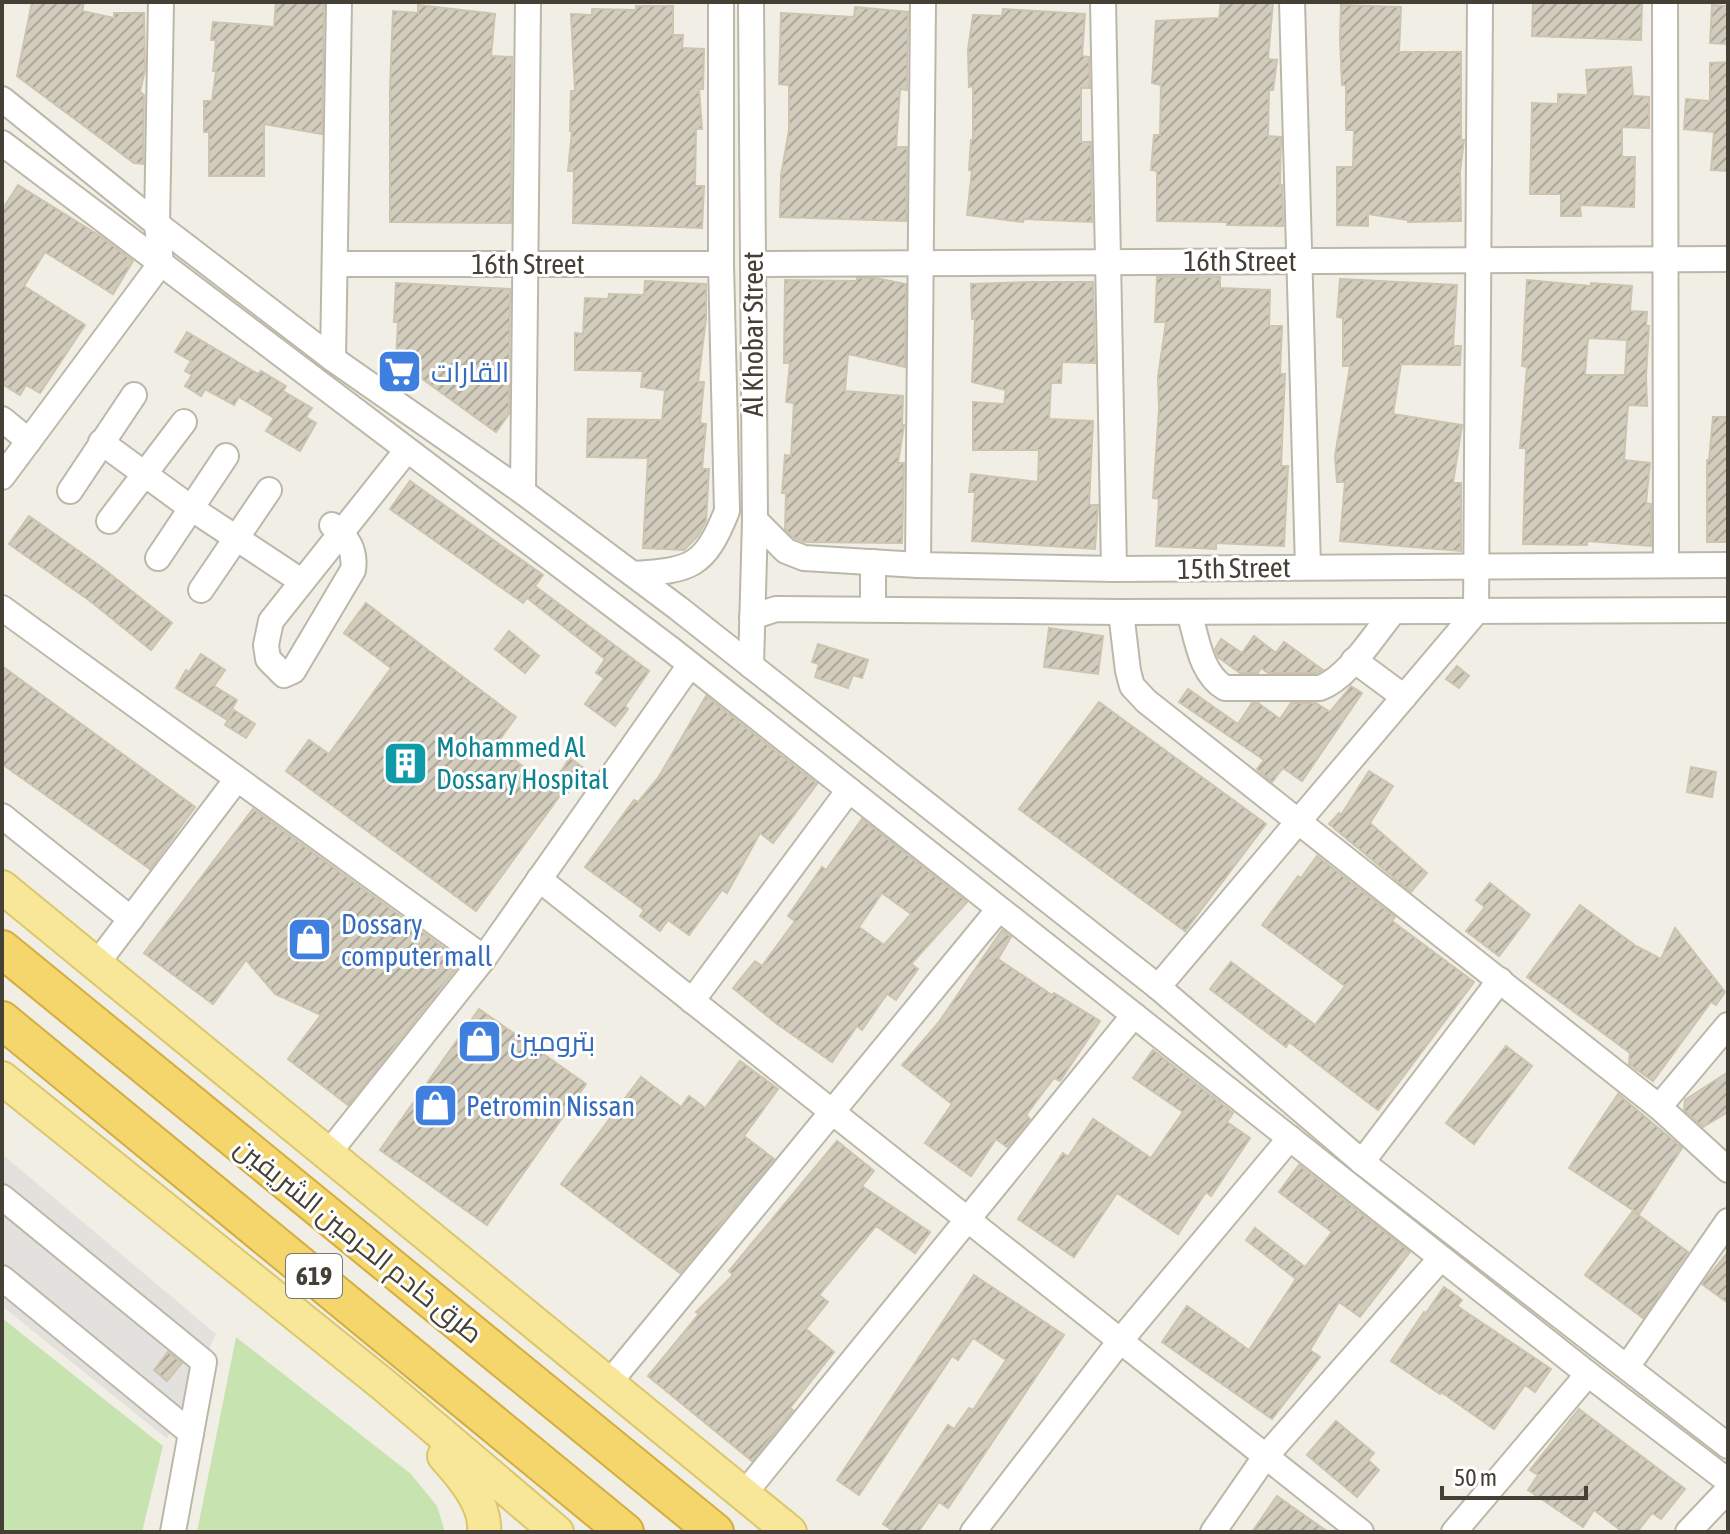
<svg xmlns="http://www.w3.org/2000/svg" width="1730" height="1534" viewBox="0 0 1730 1534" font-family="'Asap Condensed',Cairo,sans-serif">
	<defs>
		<pattern id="building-hatch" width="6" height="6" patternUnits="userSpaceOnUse" patternTransform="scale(2)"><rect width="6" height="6" fill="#d2ccbc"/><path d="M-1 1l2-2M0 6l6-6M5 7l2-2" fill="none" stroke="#aca79a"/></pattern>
	</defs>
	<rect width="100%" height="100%" fill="#f1efe5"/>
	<!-- park -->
	<g fill="#c7e4b0">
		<polygon points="2,1318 163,1446 142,1532 2,1532"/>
		<polygon points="236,1337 411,1474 437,1506 445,1532 197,1532"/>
	</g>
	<!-- parking -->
	<polygon fill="#e3e1dd" points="2,1154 216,1334 167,1439 2,1306"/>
	<!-- building -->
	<g fill="url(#building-hatch)" stroke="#cdc4af" stroke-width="2" fill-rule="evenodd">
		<polygon points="32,2 84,2 82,11 114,18 114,13 144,13 145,70 140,92 144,95 143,164 134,163 17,76"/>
		<polygon points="276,2 324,2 322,134 264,124 264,176 209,176 209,132 204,132 204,101 212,101 216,71 213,71 216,40 211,40 213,22 274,27"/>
		<polygon points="1221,2 1273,2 1268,59 1277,60 1273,90 1269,90 1268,136 1281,137 1280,185 1282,185 1283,226 1227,225 1227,222 1157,221 1157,171 1151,170 1154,135 1160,135 1161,85 1152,83 1156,21 1219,18"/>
		<polygon points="1533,2 1642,2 1641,40 1532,36"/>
		<polygon points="418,5 495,14 491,56 512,57 511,223 390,222 390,87 393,11 418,13"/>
		<polygon points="1341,5 1401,7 1399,52 1461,52 1461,140 1464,140 1460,172 1461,221 1408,222 1408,220 1368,214 1368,226 1337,225 1337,167 1353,167 1354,130 1346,130 1346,85 1342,85 1340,40"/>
		<polygon points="1712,5 1728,6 1728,44 1710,43"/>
		<polygon points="636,6 673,6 673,35 683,35 682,48 704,49 703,89 699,89 702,129 696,129 695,186 704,186 702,228 573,223 574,171 568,171 572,131 570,131 571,91 575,91 571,14 592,15 592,9 636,10"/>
		<polygon points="855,7 908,12 907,90 900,89 896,147 907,147 906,221 780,217 781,175 789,130 789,85 779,84 781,13 854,17"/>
		<polygon points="1003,9 1085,14 1082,56 1089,57 1090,88 1081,88 1081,142 1091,142 1092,222 1024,219 1023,222 967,215 972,171 969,170 971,140 973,140 973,86 969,87 968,50 973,15 1002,16"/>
		<polygon points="1728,62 1728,171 1711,170 1714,132 1684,129 1686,99 1710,101 1710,63"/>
		<polygon points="1631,67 1633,96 1649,97 1649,128 1622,127 1622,157 1635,157 1634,207 1580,205 1581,216 1561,216 1561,194 1530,194 1532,103 1558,104 1558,94 1588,95 1586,70"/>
		<polygon points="18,185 100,236 133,261 113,294 45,252 24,286 85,325 40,393 26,385 20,395 2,384 2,210"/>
		<polygon points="1157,277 1220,277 1220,288 1270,290 1269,326 1282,326 1280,374 1285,374 1281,466 1288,466 1284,546 1216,543 1216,549 1156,546 1159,499 1153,498 1159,409 1158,377 1166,322 1155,322"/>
		<polygon points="857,278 875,278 906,284 905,367 848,354 845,391 903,396 902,425 904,425 898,463 904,463 902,543 805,542 794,538 785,529 786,493 782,493 785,455 791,456 794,403 786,402 790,363 784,363 785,280 857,281"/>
		<polygon points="1340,279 1457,285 1453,346 1461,346 1460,365 1401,364 1393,414 1462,425 1453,483 1461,483 1461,551 1340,541 1345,482 1337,482 1335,456 1350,366 1343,366 1343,318 1337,317"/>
		<path d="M1527,280L1591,286V283L1632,286L1630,311L1647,312L1646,326H1649L1646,376L1647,406L1628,405L1624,460L1650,463L1646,503L1651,504V546L1587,541V545L1523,544L1526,448H1520L1527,367L1522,366ZM1588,338L1627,340L1625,375H1585Z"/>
		<polygon points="645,281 706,284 706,319 698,382 704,382 700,423 706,424 702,469 709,469 706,521 698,536 684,550 643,548 648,458 587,457 588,419 662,420 665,390 641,387 643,371 575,370 575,333 583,334 585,298 608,299 609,294 644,295"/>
		<polygon points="1032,282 1093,282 1095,363 1062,362 1061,383 1051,383 1049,419 1093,421 1089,505 1098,505 1095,549 972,541 975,492 969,492 971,474 1038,482 1039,450 973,450 973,402 1004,404 1006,390 972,382 975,319 972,319 971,284"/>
		<polygon points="396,283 510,289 509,414 496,432 396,360 398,322 394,322"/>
		<polygon points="187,332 258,374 261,371 286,386 283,391 312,408 306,417 316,423 300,451 266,431 274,418 239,397 234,405 205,389 201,396 185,386 192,375 185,371 191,361 175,352"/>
		<polygon points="1713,417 1728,417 1728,542 1707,542 1707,460 1709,460"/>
		<polygon points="410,481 543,575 535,586 649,671 625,706 628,709 615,726 585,704 604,678 596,673 605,659 527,598 523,603 390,509"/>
		<polygon points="29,516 100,566 172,623 151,650 90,601 9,544"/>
		<polygon points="366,603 516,717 495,746 561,794 476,911 286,771 309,740 329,754 391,668 344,633"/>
		<polygon points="1049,628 1103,636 1098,674 1044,667"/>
		<polygon points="509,631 539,656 525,673 495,649"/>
		<polygon points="1254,636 1276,653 1284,642 1323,670 1316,673 1268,673 1261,668 1258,673 1240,673 1218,657 1215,649 1221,639 1242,653"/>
		<polygon points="818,644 868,660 862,678 853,675 848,688 815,677 819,664 812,662"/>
		<polygon points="201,654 225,670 214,686 237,700 226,719 176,688 186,670 189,672"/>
		<polygon points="2,666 195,807 150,869 2,764"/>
		<polygon points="1457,666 1469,676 1459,688 1446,679"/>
		<polygon points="1351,686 1362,693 1302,781 1283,768 1272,782 1257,769 1264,760 1179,702 1188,689 1238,724 1252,703 1258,703 1280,719 1291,703 1316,703 1330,712"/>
		<polygon points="706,696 817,784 773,843 760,833 727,893 722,890 689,935 668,920 660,931 640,916 644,910 585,867 634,800 638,802 658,778"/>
		<polygon points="1099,702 1266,824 1185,931 1019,809"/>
		<polygon points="234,710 255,724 246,738 225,725"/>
		<polygon points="570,758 585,769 566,795 552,784"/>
		<polygon points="1691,767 1716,772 1712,797 1687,792"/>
		<polygon points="1369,771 1393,786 1370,823 1427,873 1411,892 1329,824 1339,813 1341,815"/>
		<polygon points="253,809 462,961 348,1105 288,1059 321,1015 275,994 246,960 213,1004 144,953"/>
		<path d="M862,819L967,902L911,964L918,969L896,1000L887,994L862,1030L857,1026L832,1062L777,1024L733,988L755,961L762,966L795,921L788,916L822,867L826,870ZM882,893L911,914L884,945L859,927Z"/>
		<polygon points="1317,856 1395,917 1392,921 1474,982 1378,1110 1289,1042 1286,1047 1210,989 1231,962 1315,1025 1345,986 1262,925 1298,876 1301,878"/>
		<polygon points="1490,883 1530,915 1499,956 1466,931 1485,907 1476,900"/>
		<polygon points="1580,905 1636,946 1661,959 1675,928 1725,992 1716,1005 1711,1002 1653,1081 1629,1064 1630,1053 1527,977"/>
		<polygon points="1002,930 1011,937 998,959 1052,995 1054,993 1100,1021 1060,1081 1054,1078 1026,1115 1030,1119 1007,1147 996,1139 971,1176 925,1143 952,1104 902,1065 939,1022"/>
		<polygon points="479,1009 586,1084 487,1225 380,1150"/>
		<polygon points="1506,1046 1532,1066 1474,1144 1446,1123"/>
		<polygon points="1153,1050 1233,1113 1227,1122 1250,1138 1211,1196 1206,1192 1178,1234 1117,1193 1074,1257 1018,1219 1063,1153 1068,1157 1093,1119 1151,1158 1183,1112 1133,1078"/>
		<polygon points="740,1061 778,1089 744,1136 774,1159 680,1273 561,1184 641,1077 681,1107 689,1096 705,1108"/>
		<polygon points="1728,1072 1728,1112 1703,1127 1684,1110 1685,1100"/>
		<polygon points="1618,1094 1682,1148 1639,1214 1569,1168"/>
		<polygon points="837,1141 874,1171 862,1186 930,1232 915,1253 876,1226 819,1295 828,1302 806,1329 834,1352 790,1408 793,1410 752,1461 648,1376 699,1314 696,1312 733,1275 729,1271"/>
		<polygon points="1299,1165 1410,1252 1360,1317 1339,1302 1310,1350 1320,1357 1272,1419 1162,1342 1187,1306 1249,1350 1296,1279 1246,1240 1255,1228 1305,1267 1332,1232 1279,1192"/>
		<polygon points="1633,1211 1688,1252 1643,1318 1585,1275"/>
		<polygon points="1728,1252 1728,1303 1702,1284"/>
		<polygon points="974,1275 1064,1335 948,1508 939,1502 918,1532 895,1532 883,1524 948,1425 954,1429 969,1408 973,1410 1006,1360 973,1338 958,1360 952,1356 859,1495 837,1480"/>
		<polygon points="1444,1287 1462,1300 1457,1306 1551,1369 1535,1392 1525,1385 1494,1429 1441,1392 1440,1394 1391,1361 1424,1312 1426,1313"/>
		<polygon points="168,1352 182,1363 167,1381 154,1370"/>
		<polygon points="1579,1409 1685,1489 1661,1519 1652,1513 1637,1532 1623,1532 1594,1510 1583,1527 1528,1490 1538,1475 1530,1470"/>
		<polygon points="1336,1421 1374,1453 1368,1460 1379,1470 1357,1497 1307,1455"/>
		<polygon points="1277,1496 1328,1532 1252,1532"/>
	</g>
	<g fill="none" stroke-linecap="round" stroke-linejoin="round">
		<defs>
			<g id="minor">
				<polyline points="751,2 755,520 751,666"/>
				<polyline points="1103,2 1114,569"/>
				<polyline points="1292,2 1308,567"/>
				<polyline points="1665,2 1666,565"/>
				<polyline points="2,99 157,224 333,359 523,492 678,608 1158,987 1362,1162 1728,1446"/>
				<polyline points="2,143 672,650 1588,1374 1728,1481"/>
				<polyline points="335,264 721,264"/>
				<polyline points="753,264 1728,259"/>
				<polyline points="333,359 339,2"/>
				<polyline points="2,419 29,441"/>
				<polyline points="101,442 191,508 292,575"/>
				<polyline points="2,477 161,263 157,224 161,2"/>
				<polyline points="70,491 134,395"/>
				<polyline points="523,492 528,2"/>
				<polyline points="755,520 786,551 804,558 918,565 1114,569 1728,565"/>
				<polyline points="109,521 184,422"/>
				<path d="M332,525C347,537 356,550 353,570L293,671L284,675L268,659L266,645L271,621L407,450"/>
				<polyline points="158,558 226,456"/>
				<polyline points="918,565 923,2"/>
				<path d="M633,574C691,570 704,568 727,511L721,264V2"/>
				<polyline points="201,590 269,490"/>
				<polyline points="2,608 484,958"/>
				<polyline points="873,609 873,562"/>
				<polyline points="1121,612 1128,671 1132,686 1146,701 1659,1107 1728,1170"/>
				<path d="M1189,612C1197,638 1200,673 1225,688H1320C1348,678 1374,635 1393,612"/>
				<polyline points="752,617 776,609 1121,612 1728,610"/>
				<polyline points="1354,660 1404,697"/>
				<polyline points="2,816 131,919"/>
				<polyline points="539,879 1361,1532"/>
				<polyline points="95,966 237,779"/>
				<polyline points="1158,987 1476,612 1480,2"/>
				<polyline points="692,1001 849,790"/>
				<polyline points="1659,1107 1728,1025"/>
				<polyline points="327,1155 484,958 690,665"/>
				<polyline points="1362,1162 1500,980"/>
				<polyline points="2,1197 204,1362 173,1532"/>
				<polyline points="2,1278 191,1433"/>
				<polyline points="1627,1367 1728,1221"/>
				<polyline points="609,1383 999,909"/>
				<polyline points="744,1494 1134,1015"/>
				<polyline points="973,1532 1120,1341 1290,1138"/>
				<polyline points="1213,1532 1265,1457 1441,1258"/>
				<polyline points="1454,1532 1588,1374"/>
				<polyline points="1688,1532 1728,1490"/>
			</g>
			<g id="major">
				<polyline points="2,887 790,1532"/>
				<polyline points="2,1078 385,1386 557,1532"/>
				<path d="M444,1456C461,1475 487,1504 484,1532"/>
			</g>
			<g id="highway">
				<polyline points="2,949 715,1532"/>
				<polyline points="2,1020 625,1532"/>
			</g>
		</defs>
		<!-- minor casing -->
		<use href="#minor" stroke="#bcb8a9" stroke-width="28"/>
		<!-- major casing -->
		<use href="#major" stroke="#dcc669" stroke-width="36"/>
		<!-- highway casing -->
		<use href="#highway" stroke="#d3ad3e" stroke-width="40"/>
		<!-- minor -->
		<use href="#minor" stroke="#fff" stroke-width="24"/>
		<!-- major -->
		<use href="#major" stroke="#f8e798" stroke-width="32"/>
		<!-- highway -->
		<use href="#highway" stroke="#f5d66d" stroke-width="36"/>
	</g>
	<!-- icons -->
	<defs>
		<symbol id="supermarket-square" viewBox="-11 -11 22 22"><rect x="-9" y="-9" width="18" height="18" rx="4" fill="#3f7fe0" stroke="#fff"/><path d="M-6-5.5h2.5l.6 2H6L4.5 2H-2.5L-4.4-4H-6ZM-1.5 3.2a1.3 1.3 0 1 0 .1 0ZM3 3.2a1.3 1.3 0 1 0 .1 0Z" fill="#fff"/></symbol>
		<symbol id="building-square" viewBox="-11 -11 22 22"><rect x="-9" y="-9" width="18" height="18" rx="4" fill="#0f9aa8" stroke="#fff"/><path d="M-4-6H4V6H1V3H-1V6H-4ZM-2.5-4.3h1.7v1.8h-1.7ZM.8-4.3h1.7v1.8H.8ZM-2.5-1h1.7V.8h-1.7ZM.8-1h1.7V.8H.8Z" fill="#fff"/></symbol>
		<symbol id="shop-square" viewBox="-11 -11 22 22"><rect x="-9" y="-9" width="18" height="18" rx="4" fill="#3f7fe0" stroke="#fff"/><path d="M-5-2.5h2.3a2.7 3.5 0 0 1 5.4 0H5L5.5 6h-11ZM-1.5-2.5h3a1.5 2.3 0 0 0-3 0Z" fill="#fff"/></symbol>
	</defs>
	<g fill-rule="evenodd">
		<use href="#supermarket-square" x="374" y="346" width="51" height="51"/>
		<use href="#building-square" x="380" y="738" width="51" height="51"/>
		<use href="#shop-square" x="284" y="914" width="51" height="51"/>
		<use href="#shop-square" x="454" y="1016" width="51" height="51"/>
		<use href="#shop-square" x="410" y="1080" width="51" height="51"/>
	</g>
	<g text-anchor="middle" stroke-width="6" stroke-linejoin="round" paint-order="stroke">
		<!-- shield labels -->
		<rect fill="#fff" stroke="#7c7972" stroke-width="2" x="286" y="1254" width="56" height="44" rx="6"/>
		<g font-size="26" font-weight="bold" fill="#444035">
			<text x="314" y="1285">619</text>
		</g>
		<!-- street labels -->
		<g font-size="28" fill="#444035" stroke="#fff">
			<text x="1240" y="271">16th Street</text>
			<text x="528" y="274">16th Street</text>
			<text transform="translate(753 334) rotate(-90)" y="10">Al Khobar Street</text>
			<text transform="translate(1234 568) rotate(-1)" y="10">15th Street</text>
			<text transform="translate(359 1240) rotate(39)" y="10">طرق خادم الحرمين الشريفين</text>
		</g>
		<!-- shop labels -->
		<g font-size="28" fill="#366cbe" stroke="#fff" text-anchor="start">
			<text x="431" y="382">القارات</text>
			<text x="341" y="934">Dossary<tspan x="341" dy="32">computer mall</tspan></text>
			<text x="510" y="1051">بترومين</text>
			<text x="466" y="1116">Petromin Nissan</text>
		</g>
		<!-- culture labels -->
		<g font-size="28" fill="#0d838f" stroke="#fff" text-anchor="start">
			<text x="436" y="757">Mohammed Al<tspan x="436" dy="32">Dossary Hospital</tspan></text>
		</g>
	</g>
	<!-- border -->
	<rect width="1730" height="1534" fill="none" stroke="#444035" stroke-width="8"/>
	<!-- scale -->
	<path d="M1442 1486v12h144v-12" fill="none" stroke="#444035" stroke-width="4"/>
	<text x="1454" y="1486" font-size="24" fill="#444035" stroke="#ffffff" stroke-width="6" paint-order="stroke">50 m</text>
</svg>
